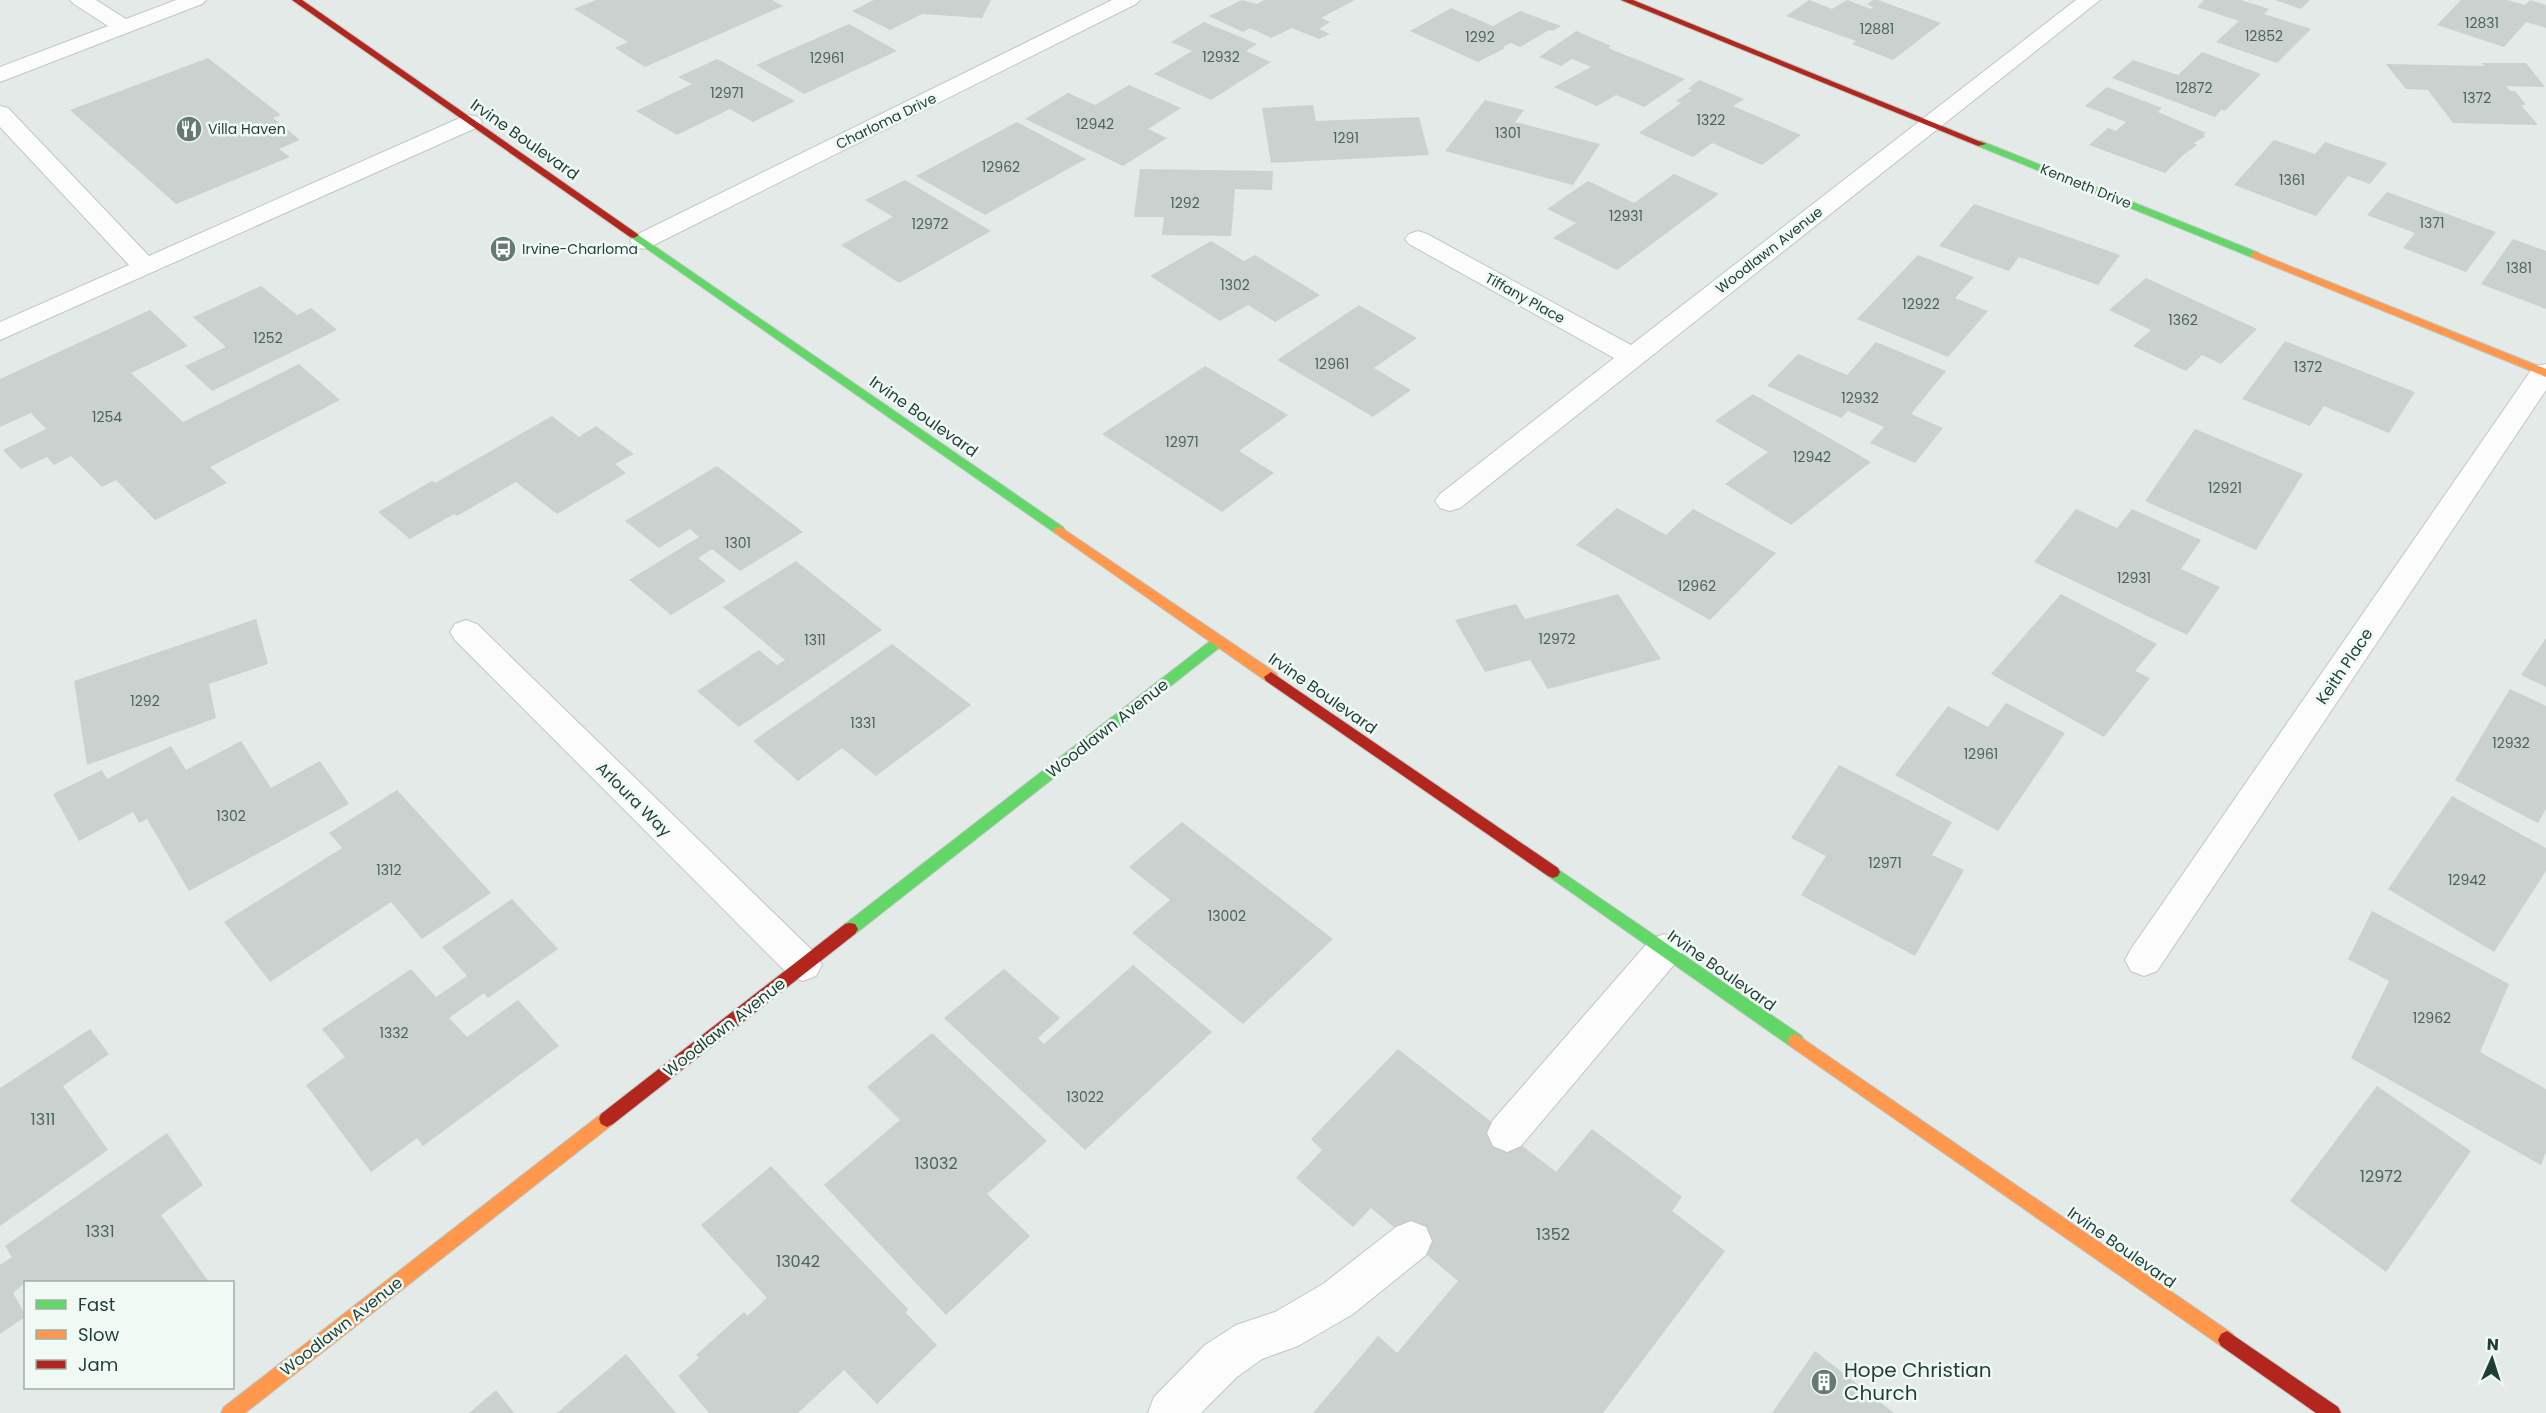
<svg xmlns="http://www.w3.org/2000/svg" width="2546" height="1413" viewBox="0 0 2546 1413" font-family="Poppins,sans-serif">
	<rect width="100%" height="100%" fill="#e3eae7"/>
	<!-- building -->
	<g fill="#cad1ce">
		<polygon points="596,0 772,0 783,6 645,67 615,48 628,42 574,9"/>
		<polygon points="874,0 991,0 982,18 922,14 890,30 852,11"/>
		<polygon points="1242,0 1257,4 1264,0 1355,0 1321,18 1330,22 1319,29 1330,34 1319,39 1292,28 1271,38 1250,28 1243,32 1209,16"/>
		<polygon points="1809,0 1832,9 1847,0 1871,9 1873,7 1867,4 1873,0 1878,0 1941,23 1893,60 1852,44 1856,41 1786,16"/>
		<polygon points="2204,0 2241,0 2269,9 2264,14 2311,29 2277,63 2216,42 2239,21 2197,7"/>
		<polygon points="2275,0 2310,0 2301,9"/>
		<polygon points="2461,0 2507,0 2525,5 2530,0 2546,5 2546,28 2526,22 2504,47 2437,25"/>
		<polygon points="1451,8 1493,26 1520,11 1561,26 1552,31 1549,30 1520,47 1511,43 1503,47 1505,48 1478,62 1410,31"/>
		<polygon points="1204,22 1257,44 1246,51 1271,62 1211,100 1154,74 1192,51 1171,42"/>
		<polygon points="849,24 897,51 804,94 756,65"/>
		<polygon points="1576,31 1611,46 1608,48 1685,79 1644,107 1616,95 1597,106 1554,87 1591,67 1572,59 1561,66 1539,57"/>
		<polygon points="2202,52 2261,74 2225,111 2221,110 2215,117 2112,78 2133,60 2178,75"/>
		<polygon points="208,58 281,115 273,118 300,140 279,149 290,157 176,204 70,110"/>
		<polygon points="717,59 795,101 753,122 730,109 677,135 636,111 692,84 678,77"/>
		<polygon points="2481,63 2526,63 2545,87 2506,86 2510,91 2515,91 2526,105 2521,105 2538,125 2453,123 2428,90 2406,89 2386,64 2485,66"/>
		<polygon points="1699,80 1744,99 1733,106 1801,135 1762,165 1712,143 1693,157 1639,133 1681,103 1676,101 1692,90 1688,89"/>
		<polygon points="1129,85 1181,108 1148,129 1167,138 1123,166 1025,119 1068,93 1095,105"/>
		<polygon points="2107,87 2162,108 2158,112 2206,133 2203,135 2206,136 2194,143 2197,145 2182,156 2165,173 2089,145 2108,128 2116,131 2126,122 2085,106"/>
		<polygon points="1485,100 1524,110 1515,122 1600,144 1573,185 1445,151"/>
		<polygon points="1313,105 1316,121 1419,117 1429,155 1271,163 1262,108"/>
		<polygon points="1017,122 1086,159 985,215 916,176"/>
		<polygon points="2274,140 2315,154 2325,142 2387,163 2370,184 2348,176 2316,216 2234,185"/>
		<polygon points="1140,169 1273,171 1272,190 1235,189 1231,236 1162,235 1164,217 1134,217"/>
		<polygon points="1674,174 1719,194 1617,270 1553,238 1576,223 1547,209 1588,181 1634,203"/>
		<polygon points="905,180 991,231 899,283 841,245 893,217 865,200"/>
		<polygon points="2387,192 2496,232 2466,272 2403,248 2415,233 2367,215"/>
		<polygon points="1974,204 2120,255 2098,285 2019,257 2009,271 1939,246"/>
		<polygon points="2513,239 2546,251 2546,309 2481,284"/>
		<polygon points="1211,241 1244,261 1255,255 1320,295 1275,322 1248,305 1220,321 1150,276"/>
		<polygon points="1918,255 1974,277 1955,298 1988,311 1948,357 1857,319"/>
		<polygon points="2146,278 2257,329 2221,364 2202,355 2186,371 2133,346 2151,330 2109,310"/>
		<polygon points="261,286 297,315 311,308 337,330 212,391 185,366 226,347 193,317"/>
		<polygon points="1359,305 1417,338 1374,368 1411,390 1373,417 1277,360"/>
		<polygon points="150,310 188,346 131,373 183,422 299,364 340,400 210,467 227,483 155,520 116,480 102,487 71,456 54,465 47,457 21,469 3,450 46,429 31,413 0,427 0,379"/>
		<polygon points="2285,341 2415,392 2389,433 2324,406 2310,426 2242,399"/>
		<polygon points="1876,342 1946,371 1911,414 1943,428 1915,463 1870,443 1884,427 1848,411 1841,418 1767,386 1798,354 1847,375"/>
		<polygon points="1205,366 1288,415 1239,451 1274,473 1222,512 1102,434"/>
		<polygon points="1753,394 1871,462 1791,525 1725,484 1768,452 1715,421"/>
		<polygon points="552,416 579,437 596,426 634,454 615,464 626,473 557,514 516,482 457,516 454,514 410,539 378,512 432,481 435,483"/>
		<polygon points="2195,429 2303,474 2256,550 2145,501"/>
		<polygon points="717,466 803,532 740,571 712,549 698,558 726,581 671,615 629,580 699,537 690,529 659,548 625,521"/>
		<polygon points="1617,508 1666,535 1693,509 1776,553 1710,620 1576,545"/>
		<polygon points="2076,509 2117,528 2132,509 2201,540 2181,569 2220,587 2187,635 2034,562"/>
		<polygon points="796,561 882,630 739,727 697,691 759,650 777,665 785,660 723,607"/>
		<polygon points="1618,594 1661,659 1548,689 1530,660 1485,672 1455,620 1516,604 1525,619"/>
		<polygon points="2061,594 2157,644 2135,671 2150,678 2104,737 1991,674"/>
		<polygon points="256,619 268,664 209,684 216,718 87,765 74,681"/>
		<polygon points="2546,638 2546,687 2521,675"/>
		<polygon points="892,644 971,705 876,776 842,748 798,781 753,741"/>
		<polygon points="2510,689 2546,706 2546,809 2538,823 2455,780"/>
		<polygon points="2006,703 2065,733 1998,831 1895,775 1948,706 1988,727"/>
		<polygon points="241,741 271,788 320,761 349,804 189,891 147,819 139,823 133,812 79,841 53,794 102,770 107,779 171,746 186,770"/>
		<polygon points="1839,765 1952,822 1932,855 1964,870 1915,956 1801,895 1826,856 1791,838"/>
		<polygon points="397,790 491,893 422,939 391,902 270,982 224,922 342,848 329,833"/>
		<polygon points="2452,796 2546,848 2546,871 2494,952 2388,889"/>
		<polygon points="1182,822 1333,939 1243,1024 1132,933 1170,900 1129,867"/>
		<polygon points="512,899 558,949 488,998 484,993 449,1018 467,1037 518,1000 559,1046 423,1146 417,1138 371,1172 306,1085 345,1057 322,1029 411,969 436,997 467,976 442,947"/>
		<polygon points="2372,911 2509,984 2480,1052 2546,1089 2546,1152 2541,1165 2351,1058 2389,981 2348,959"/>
		<polygon points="1133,965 1212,1032 1085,1150 944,1018 1004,969 1060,1018 1038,1038 1044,1044"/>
		<polygon points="90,1029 109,1054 63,1086 108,1150 0,1226 0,1088"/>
		<polygon points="932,1033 1047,1141 987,1194 1030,1236 946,1315 824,1185 900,1120 867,1087"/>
		<polygon points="1398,1049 1556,1172 1592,1129 1682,1197 1672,1211 1725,1251 1603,1413 1313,1413 1378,1336 1397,1353 1458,1281 1371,1208 1353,1227 1296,1178 1322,1150 1311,1139"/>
		<polygon points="2377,1086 2471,1151 2386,1272 2290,1201"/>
		<polygon points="167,1133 203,1185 161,1215 209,1282 26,1282 13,1293 26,1316 0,1334 0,1265 12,1257 5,1246"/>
		<polygon points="771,1166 908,1309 906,1313 937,1345 877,1404 844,1370 798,1413 709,1413 678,1376 699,1358 696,1355 744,1312 747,1316 767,1298 701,1225"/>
		<polygon points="1815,1351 1894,1413 1772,1413"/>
		<polygon points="626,1354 676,1413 557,1413"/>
		<polygon points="496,1390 514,1413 469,1413"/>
	</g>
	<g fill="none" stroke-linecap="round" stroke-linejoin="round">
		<defs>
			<g id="lane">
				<polygon points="70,0 96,0 126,19 176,0 206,0 202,4 0,82 0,67 108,26 74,4"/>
				<polygon points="0,106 8,108 149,256 462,117 470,115 478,117 482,122 478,127 0,340 0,322 129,265 0,127"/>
				<polygon points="1664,934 1677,939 1683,950 1677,961 1521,1146 1507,1152 1493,1146 1487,1133 1493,1120 1651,939"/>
				<polygon points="1411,1221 1426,1227 1432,1241 1426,1255 1353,1314 1298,1346 1262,1359 1237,1377 1201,1413 1148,1413 1154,1397 1205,1345 1236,1325 1275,1312 1323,1284 1396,1227"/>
			</g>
			<g id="street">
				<polygon points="1112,0 1140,0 1136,4 652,246 643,249 634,246 630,241 634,236"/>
				<polygon points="2076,0 2100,0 1460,508 1450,511 1440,508 1435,501 1440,494 1614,358 1409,244 1405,239 1409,234 1418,231 1427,234 1631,345"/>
				<polygon points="2546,364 2546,390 2157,971 2144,976 2131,971 2125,960 2131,949 2534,366"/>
				<polygon points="466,620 477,624 816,954 822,965 816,976 803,981 790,976 455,640 450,632 455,624"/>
			</g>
			<g id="fast">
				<polygon points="1981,141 2259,253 2260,255 2259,257 2251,257 1978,146 1978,142"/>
				<polygon points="634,232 1063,527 1065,530 1063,533 1055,533 630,237 629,235"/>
				<polygon points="1219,636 1224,638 1226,641 1224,644 855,934 850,935 845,934 842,929 845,924 1214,638"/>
				<polygon points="1553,866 1802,1036 1804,1041 1802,1046 1796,1048 1790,1046 1548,876 1546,872 1548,868"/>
			</g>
			<g id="slow">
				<polygon points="2255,252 2546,369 2546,377 2251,257 2251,253"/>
				<polygon points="1059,526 1276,673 1278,677 1276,681 1266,681 1055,533 1053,530"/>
				<polygon points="1796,1034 2233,1334 2236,1340 2233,1346 2227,1349 2221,1346 1790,1046 1788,1041 1790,1036"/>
				<polygon points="607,1111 613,1114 615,1119 613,1124 245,1413 221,1413 224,1407 601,1114"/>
			</g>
			<g id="jam">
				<polygon points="292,0 302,0 639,235 634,238 630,237"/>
				<polygon points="1621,0 1633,0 1986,144 1978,146"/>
				<polygon points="1271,672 1558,868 1560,872 1558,876 1553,878 1548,876 1266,681 1264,677"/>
				<polygon points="850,923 855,924 858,929 855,934 613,1124 607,1127 601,1124 599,1119 601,1114 845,924"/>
				<polygon points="2227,1331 2338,1407 2341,1413 2316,1413 2221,1346 2218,1340 2221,1334"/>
			</g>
		</defs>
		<!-- lane casing -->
		<use href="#lane" stroke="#c0c7c4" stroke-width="2"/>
		<!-- street casing -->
		<use href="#street" stroke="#c0c7c4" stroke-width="2"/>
		<!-- fast casing -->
		<use href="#fast" stroke="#bec8c4" stroke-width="2"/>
		<!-- slow casing -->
		<use href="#slow" stroke="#bec8c4" stroke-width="2"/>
		<!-- jam casing -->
		<use href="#jam" stroke="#bec8c4" stroke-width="2"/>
		<!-- lane -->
		<use href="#lane" fill="#fbfcfb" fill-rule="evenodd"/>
		<!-- street -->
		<use href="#street" fill="#fbfcfb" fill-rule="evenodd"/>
		<!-- fast -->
		<use href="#fast" fill="#63d668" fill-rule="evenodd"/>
		<!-- slow -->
		<use href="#slow" fill="#ff974d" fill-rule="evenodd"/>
		<!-- jam -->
		<use href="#jam" fill="#b3261e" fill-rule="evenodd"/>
	</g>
	<!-- icons -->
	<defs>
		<symbol id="restaurant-disc" viewBox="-11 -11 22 22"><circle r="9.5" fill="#647b74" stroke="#f1f9f5"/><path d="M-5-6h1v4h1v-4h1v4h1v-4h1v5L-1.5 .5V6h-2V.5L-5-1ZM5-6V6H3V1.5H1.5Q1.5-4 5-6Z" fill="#fff"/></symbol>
		<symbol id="bus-disc" viewBox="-11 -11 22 22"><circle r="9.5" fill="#647b74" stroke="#f1f9f5"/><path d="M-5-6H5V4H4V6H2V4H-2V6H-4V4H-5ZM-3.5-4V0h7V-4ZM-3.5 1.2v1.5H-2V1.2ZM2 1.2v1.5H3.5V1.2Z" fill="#fff"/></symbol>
		<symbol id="building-disc" viewBox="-11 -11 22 22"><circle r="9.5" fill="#647b74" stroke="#f1f9f5"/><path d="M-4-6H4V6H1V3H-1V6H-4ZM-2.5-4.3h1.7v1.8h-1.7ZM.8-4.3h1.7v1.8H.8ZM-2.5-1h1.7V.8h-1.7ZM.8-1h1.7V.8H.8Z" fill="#fff"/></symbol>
	</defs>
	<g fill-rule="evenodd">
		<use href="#restaurant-disc" x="174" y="114" width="30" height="30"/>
		<use href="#bus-disc" x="488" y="234" width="30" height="30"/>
		<use href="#building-disc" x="1809" y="1367" width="30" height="30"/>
	</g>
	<g text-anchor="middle" stroke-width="5" stroke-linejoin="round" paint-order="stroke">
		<!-- number labels -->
		<g font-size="14" fill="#4a645d">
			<text x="2482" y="28">12831</text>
			<text x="1877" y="34">12881</text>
			<text x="2264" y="41">12852</text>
			<text x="1480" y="42">1292</text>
			<text x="1221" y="62">12932</text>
			<text x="827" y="63">12961</text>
			<text x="2194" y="93">12872</text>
			<text x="727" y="98">12971</text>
			<text x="2477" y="103">1372</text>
			<text x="1711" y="125">1322</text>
			<text x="1095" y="129">12942</text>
			<text x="1508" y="138">1301</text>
			<text x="1346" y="143">1291</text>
			<text x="1001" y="172">12962</text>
			<text x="2292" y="185">1361</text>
			<text x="1185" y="208">1292</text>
			<text x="1626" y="221">12931</text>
			<text x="2432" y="228">1371</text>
			<text x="930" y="229">12972</text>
			<text x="2519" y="273">1381</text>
			<text x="1235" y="290">1302</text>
			<text x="1921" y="309">12922</text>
			<text x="2183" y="325">1362</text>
			<text x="268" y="343">1252</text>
			<text x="1332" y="369">12961</text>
			<text x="2308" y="372">1372</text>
			<text x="1860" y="403">12932</text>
			<text x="107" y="422">1254</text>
			<text x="1182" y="447">12971</text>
			<text x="1812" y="462">12942</text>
			<text x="2225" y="493">12921</text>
			<text x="738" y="548">1301</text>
			<text x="2134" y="583">12931</text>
			<text x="1697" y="591">12962</text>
			<text x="1557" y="644">12972</text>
			<text x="815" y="645">1311</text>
			<text x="145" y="706">1292</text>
			<text x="863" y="728">1331</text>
			<text x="2511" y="748">12932</text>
			<text x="1981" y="759">12961</text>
			<text x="231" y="821">1302</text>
			<text x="1885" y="868">12971</text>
			<text x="389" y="875">1312</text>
			<text x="2467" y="885">12942</text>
			<text x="1227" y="921">13002</text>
			<text x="2432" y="1023">12962</text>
			<text x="394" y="1038">1332</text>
			<text x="1085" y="1102">13022</text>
		</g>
		<!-- far-street labels -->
		<g font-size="14" fill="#1f3f36" stroke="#f1f9f5">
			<text transform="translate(886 121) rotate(-26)" y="5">Charloma Drive</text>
			<text transform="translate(2086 186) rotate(22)" y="5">Kenneth Drive</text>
			<text transform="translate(1769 250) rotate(-38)" y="5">Woodlawn Avenue</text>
			<text transform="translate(1525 298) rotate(29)" y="5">Tiffany Place</text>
		</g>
		<!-- far-poi labels -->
		<g font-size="14" fill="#1f3f36" stroke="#f1f9f5" text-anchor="start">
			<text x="208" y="134">Villa Haven</text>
			<text x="522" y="254">Irvine-Charloma</text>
		</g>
		<!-- street labels -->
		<g font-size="16" fill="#1f3f36" stroke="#f1f9f5">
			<text transform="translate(525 139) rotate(35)" y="6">Irvine Boulevard</text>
			<text transform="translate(924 416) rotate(35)" y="6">Irvine Boulevard</text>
			<text transform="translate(2344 666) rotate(-56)" y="6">Keith Place</text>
			<text transform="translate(1323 693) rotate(35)" y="6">Irvine Boulevard</text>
			<text transform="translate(1107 728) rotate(-38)" y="6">Woodlawn Avenue</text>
			<text transform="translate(634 799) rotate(45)" y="6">Arloura Way</text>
			<text transform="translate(1722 970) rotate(35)" y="6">Irvine Boulevard</text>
			<text transform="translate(724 1027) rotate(-38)" y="6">Woodlawn Avenue</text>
			<text transform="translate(2122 1247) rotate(35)" y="6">Irvine Boulevard</text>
			<text transform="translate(341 1326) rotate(-38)" y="6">Woodlawn Avenue</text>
		</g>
		<!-- near-number labels -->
		<g font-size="16" fill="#4a645d">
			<text x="43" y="1125">1311</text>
			<text x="936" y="1169">13032</text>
			<text x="2381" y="1182">12972</text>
			<text x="100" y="1237">1331</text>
			<text x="1553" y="1240">1352</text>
			<text x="798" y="1267">13042</text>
		</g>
		<!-- near-poi labels -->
		<g font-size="20" fill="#1f3f36" stroke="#f1f9f5" text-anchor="start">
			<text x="1844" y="1377">Hope Christian<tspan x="1844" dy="23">Church</tspan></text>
		</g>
	</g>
	<!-- legend -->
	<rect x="24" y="1281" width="210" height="108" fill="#f1f9f5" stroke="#9dafa9" stroke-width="1.5"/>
	<rect x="36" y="1300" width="30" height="9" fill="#63d668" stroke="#9dafa9" stroke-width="1.5"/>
	<text x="78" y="1311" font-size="18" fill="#1f3f36">Fast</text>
	<rect x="36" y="1330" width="30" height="9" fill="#ff974d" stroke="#9dafa9" stroke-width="1.5"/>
	<text x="78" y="1341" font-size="18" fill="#1f3f36">Slow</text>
	<rect x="36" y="1360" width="30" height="9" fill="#b3261e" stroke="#9dafa9" stroke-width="1.5"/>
	<text x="78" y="1371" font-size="18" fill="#1f3f36">Jam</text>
	<!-- north arrow -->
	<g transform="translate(2492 1359) rotate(3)" stroke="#f1f9f5" stroke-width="4.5" paint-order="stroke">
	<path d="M0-4.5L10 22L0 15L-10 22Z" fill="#1f3f36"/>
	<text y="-9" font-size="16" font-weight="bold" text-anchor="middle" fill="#1f3f36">N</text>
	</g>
</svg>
